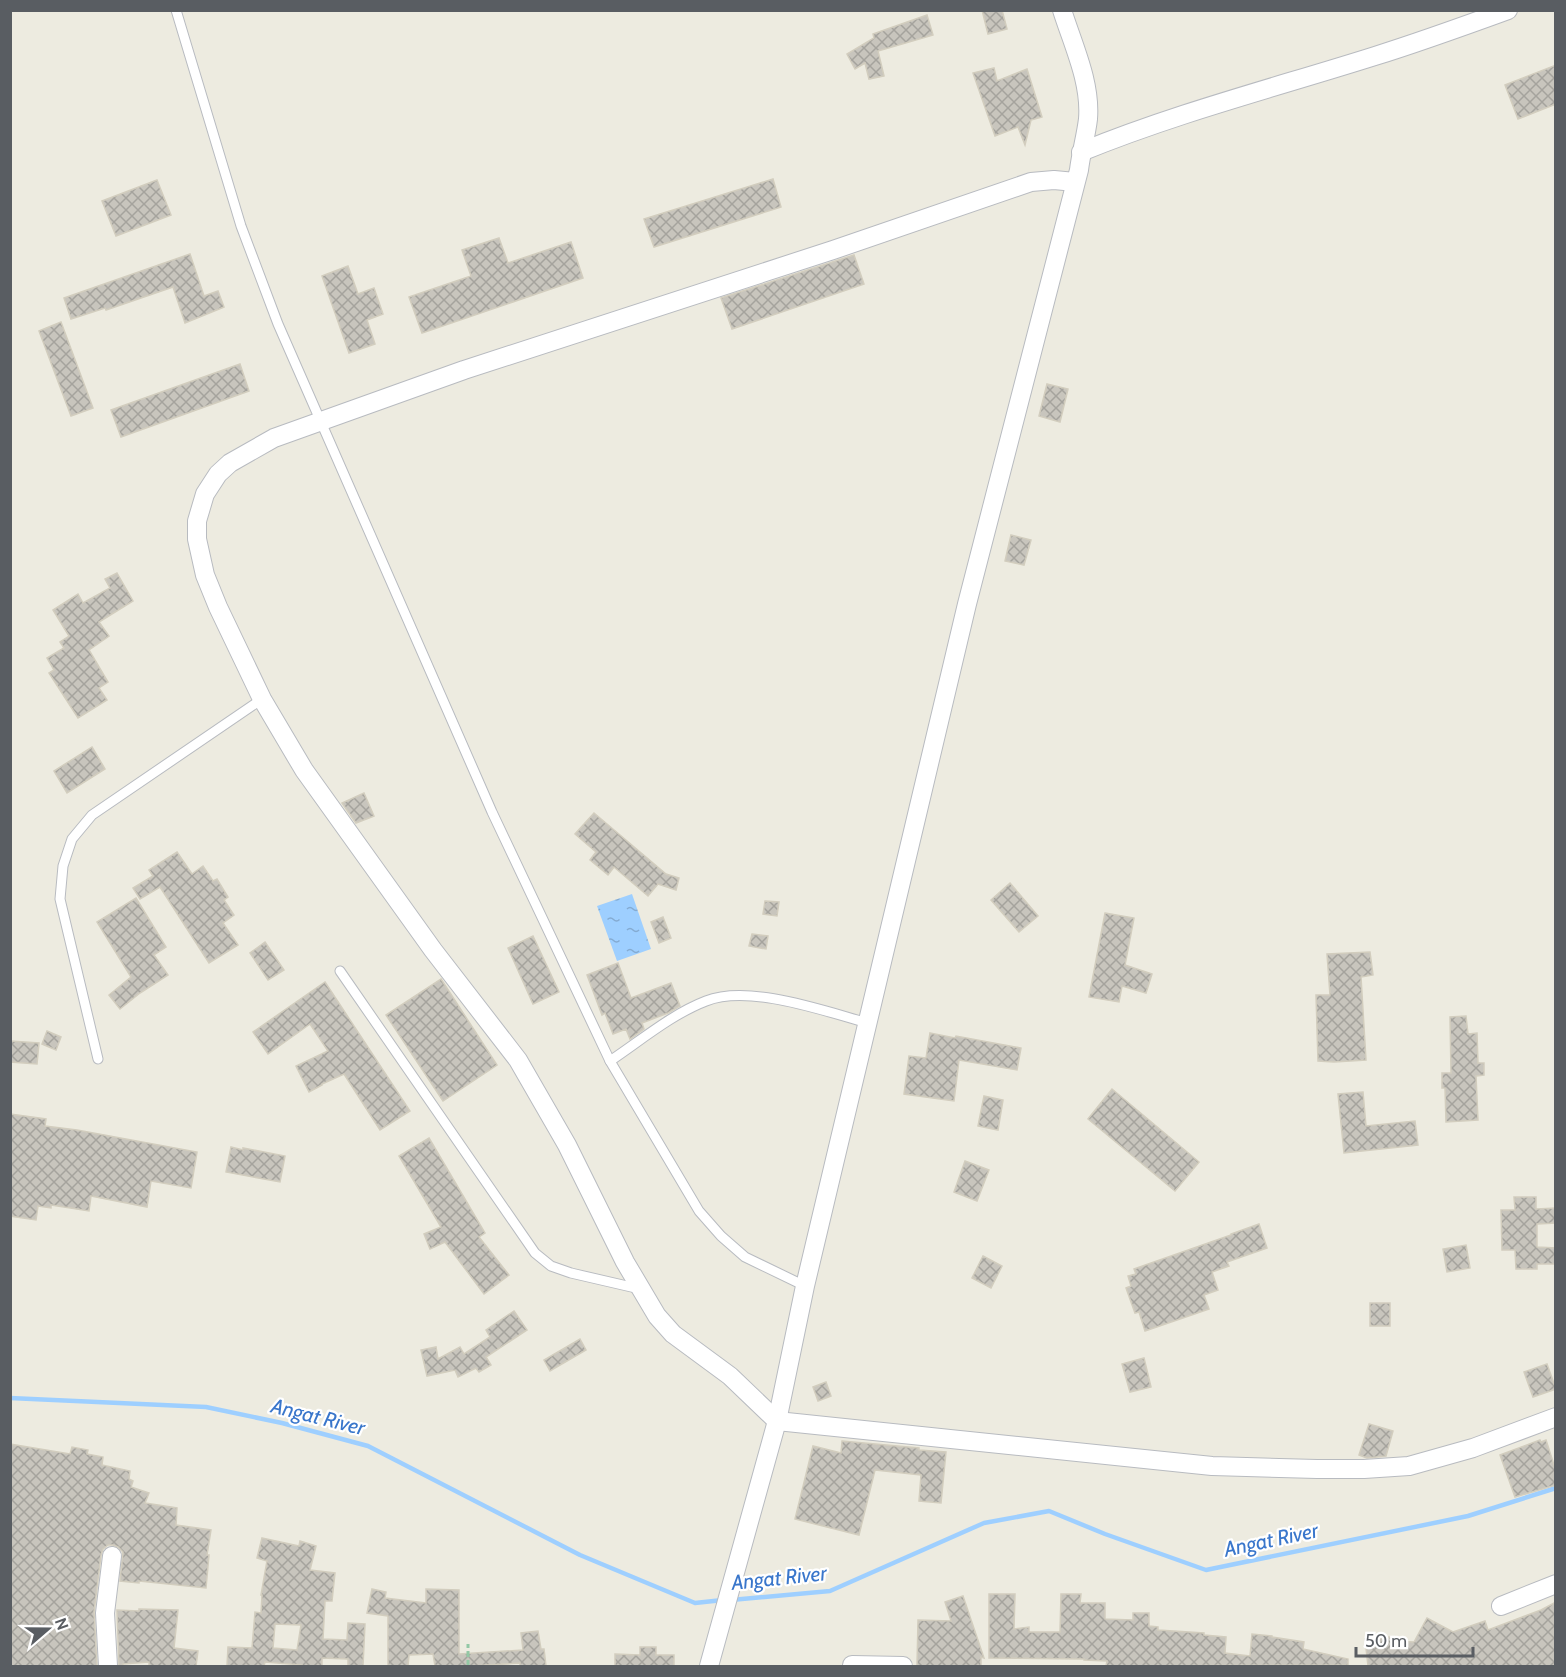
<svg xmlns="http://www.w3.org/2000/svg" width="1566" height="1677" viewBox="0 0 1566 1677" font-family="Cabin,sans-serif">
	<defs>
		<pattern id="water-ripples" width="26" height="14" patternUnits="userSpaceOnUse" patternTransform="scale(1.5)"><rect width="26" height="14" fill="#9ecfff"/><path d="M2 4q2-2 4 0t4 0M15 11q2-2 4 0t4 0" fill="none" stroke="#84abd2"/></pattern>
		<pattern id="building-cross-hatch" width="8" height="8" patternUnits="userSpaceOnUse" patternTransform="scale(1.5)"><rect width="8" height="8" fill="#c8c5bd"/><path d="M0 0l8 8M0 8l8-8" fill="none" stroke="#a5a39d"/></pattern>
	</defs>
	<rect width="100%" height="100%" fill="#edebe0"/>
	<!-- water -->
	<polygon fill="url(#water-ripples)" points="632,894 651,949 617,961 597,906"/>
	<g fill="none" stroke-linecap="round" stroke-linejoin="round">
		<!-- stream -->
		<g stroke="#9ecfff" stroke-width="4.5">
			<polyline points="10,1398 206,1407 282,1423 368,1446 580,1555 695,1603 723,1600"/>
			<polyline points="731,1600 830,1591 984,1523 1049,1511 1105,1534 1206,1570 1468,1516 1556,1488"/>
		</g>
	</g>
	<!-- building -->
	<g fill="url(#building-cross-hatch)" stroke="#d2cdbe" stroke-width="1.5" fill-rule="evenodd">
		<polygon points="982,10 1002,10 1007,29 988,34"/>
		<polygon points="927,15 933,35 878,51 884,76 869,79 865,63 855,69 847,54 874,38 873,34"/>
		<polygon points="1556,65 1556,104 1518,119 1505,85"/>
		<polygon points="994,68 997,81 1027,69 1042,117 1031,120 1025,145 1018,127 995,136 973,73"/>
		<polygon points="773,179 781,207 654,247 644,219"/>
		<polygon points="157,180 171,215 116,236 102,201"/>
		<polygon points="499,238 508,263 571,242 583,278 422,333 409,297 471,276 462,250"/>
		<polygon points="190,254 204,296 218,291 224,307 185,323 173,287 106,310 105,308 71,319 64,298"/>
		<polygon points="854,255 864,284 732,329 721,298"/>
		<polygon points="348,266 358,294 374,288 383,314 367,320 375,344 349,353 322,276"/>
		<polygon points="61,322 93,408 71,416 39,331"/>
		<polygon points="240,364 249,391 121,437 111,410"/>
		<polygon points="1047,384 1068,389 1060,422 1039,416"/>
		<polygon points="1011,535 1031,540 1024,565 1005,561"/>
		<polygon points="117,573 133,601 99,622 109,636 89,650 108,682 99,688 107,700 78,718 49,673 54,670 47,658 64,648 60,642 69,636 53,610 78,594 83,603 110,588 105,579"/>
		<polygon points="92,747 105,769 67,793 54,771"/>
		<polygon points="364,793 374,816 356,823 342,803"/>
		<polygon points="594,813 666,874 679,878 676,890 658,884 648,896 614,867 608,875 590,860 596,852 575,834"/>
		<polygon points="177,852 192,874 203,866 213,881 217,879 228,897 224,900 234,915 223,923 238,945 209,963 160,887 140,899 133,888 153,876 149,870"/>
		<polygon points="1010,883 1038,916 1019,932 991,900"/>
		<polygon points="136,898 166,947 154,955 168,975 140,993 120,1009 109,995 131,977 97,922"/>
		<polygon points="765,901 779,902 777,916 763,914"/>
		<polygon points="1105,913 1134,918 1125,965 1152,974 1146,993 1122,986 1119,1002 1089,997"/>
		<polygon points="663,917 671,938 659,943 651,922"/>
		<polygon points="752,934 768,936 766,949 749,946"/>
		<polygon points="533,936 559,992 533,1004 508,948"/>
		<polygon points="265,942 284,970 268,980 250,953"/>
		<polygon points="1370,952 1373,975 1361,977 1366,1060 1334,1062 1318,1061 1316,995 1330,995 1327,954"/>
		<polygon points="618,963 631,998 671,983 680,1006 668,1013 642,1023 644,1029 630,1039 626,1029 613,1034 605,1013 602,1015 587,975"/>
		<polygon points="441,979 497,1065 443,1101 386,1015"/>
		<polygon points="325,982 410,1111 380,1130 344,1074 322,1084 322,1085 309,1092 296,1066 328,1051 310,1024 268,1054 253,1032"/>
		<polygon points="1466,1016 1468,1034 1477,1033 1478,1063 1484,1063 1484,1075 1476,1076 1478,1120 1446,1122 1445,1088 1442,1088 1442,1073 1451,1073 1450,1017"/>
		<polygon points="47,1031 61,1037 56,1050 42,1044"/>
		<polygon points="930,1033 955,1038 956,1036 1021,1048 1017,1070 959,1060 954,1101 904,1094 909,1056 926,1058"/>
		<polygon points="10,1041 39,1043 37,1064 10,1062"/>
		<polygon points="1112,1089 1199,1162 1175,1191 1088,1119"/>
		<polygon points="1363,1092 1366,1126 1415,1121 1418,1145 1344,1153 1338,1094"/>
		<polygon points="984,1096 1003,1100 998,1130 978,1126"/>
		<polygon points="10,1114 46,1119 45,1126 77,1130 197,1152 191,1188 151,1181 147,1207 91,1196 89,1211 51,1205 51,1208 38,1206 36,1220 10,1216"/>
		<polygon points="429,1138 485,1233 479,1237 509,1275 484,1294 445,1242 430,1249 424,1234 441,1227 399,1156"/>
		<polygon points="231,1147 243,1150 243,1148 285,1156 280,1182 226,1172"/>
		<polygon points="965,1161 989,1170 977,1201 954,1192"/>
		<polygon points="1514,1197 1536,1197 1536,1209 1556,1208 1556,1223 1537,1224 1537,1247 1556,1248 1556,1264 1537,1264 1537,1269 1516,1269 1515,1250 1502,1250 1501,1210 1515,1210"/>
		<polygon points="1259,1224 1267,1248 1227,1262 1229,1266 1212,1272 1218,1290 1204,1295 1209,1309 1145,1331 1139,1312 1135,1313 1126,1288 1131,1286 1128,1276 1136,1274 1134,1269 1231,1235 1231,1234"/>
		<polygon points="1466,1245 1470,1268 1447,1272 1443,1249"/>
		<polygon points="983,1256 1002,1266 991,1288 972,1278"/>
		<rect x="1370" y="1303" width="20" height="23"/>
		<polygon points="514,1311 527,1330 486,1357 491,1365 479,1372 476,1368 458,1377 455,1370 427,1376 421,1350 436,1347 438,1359 460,1347 464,1354 490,1337 486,1330"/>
		<polygon points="580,1339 586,1350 550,1371 544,1360"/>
		<polygon points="1144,1358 1151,1387 1130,1392 1122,1364"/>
		<polygon points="1547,1364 1556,1389 1533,1397 1524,1372"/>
		<polygon points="826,1382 831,1396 818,1401 813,1387"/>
		<polygon points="1369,1424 1393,1431 1386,1456 1367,1458 1359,1455"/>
		<polygon points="1540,1440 1541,1442 1546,1440 1556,1471 1556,1485 1515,1497 1500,1455"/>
		<polygon points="842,1441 919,1448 919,1450 946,1452 941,1503 919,1501 921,1475 875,1470 859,1535 795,1519 813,1446 841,1453"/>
		<polygon points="10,1444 70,1454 72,1447 88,1450 87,1454 103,1457 102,1465 130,1471 129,1479 133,1481 131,1487 149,1493 145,1503 177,1508 176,1525 211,1530 207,1555 209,1555 206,1588 139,1581 139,1583 120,1581 123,1552 118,1547 113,1545 108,1545 103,1549 101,1555 94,1612 97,1666 10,1666"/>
		<path d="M262,1538L299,1546L300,1541L316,1546L310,1570L335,1573L332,1601H325L323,1639L347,1640L348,1623L365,1624L363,1666H348V1659L322,1658V1666H302V1665L265,1662L264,1666H227L228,1647L252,1648L255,1612L261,1613L262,1595H261L267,1561L257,1558ZM275,1624L301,1625L297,1650L273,1648Z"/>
		<polygon points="372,1589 386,1592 385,1598 426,1603 426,1589 459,1590 459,1654 523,1650 521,1633 538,1631 541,1649 544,1649 546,1666 520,1666 520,1663 472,1666 435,1666 433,1654 409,1655 408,1666 388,1666 388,1616 367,1613"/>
		<polygon points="989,1594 1015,1594 1014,1629 1029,1627 1029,1632 1060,1632 1061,1594 1081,1594 1080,1603 1105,1603 1105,1619 1133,1620 1133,1613 1149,1613 1149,1626 1158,1627 1158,1630 1204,1633 1204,1635 1226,1637 1225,1653 1250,1656 1252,1634 1272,1636 1272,1637 1304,1642 1303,1649 1348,1659 1348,1665 1106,1666 1107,1661 1084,1660 1084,1659 989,1658"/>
		<polygon points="963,1596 984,1658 981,1657 981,1666 917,1666 918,1620 951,1621 945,1602"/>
		<polygon points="1556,1602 1556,1666 1368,1666 1365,1639 1391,1637 1391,1641 1414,1642 1427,1618 1453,1632 1485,1621 1488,1630 1541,1610"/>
		<polygon points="139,1609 178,1610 174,1648 198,1651 196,1666 149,1666 149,1662 123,1664 123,1665 119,1666 117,1610 139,1611"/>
		<polygon points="640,1647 656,1647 656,1655 674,1655 674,1666 615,1666 615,1654 640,1655"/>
	</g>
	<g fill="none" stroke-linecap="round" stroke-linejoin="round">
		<defs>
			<g id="service">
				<polyline points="176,10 241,226 278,324 492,812 610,1061 699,1211 721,1236 745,1257 805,1286"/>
				<polyline points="340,971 535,1253 551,1266 571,1273 640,1289"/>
				<polyline points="98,1059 60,899 63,866 72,839 92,815 262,699"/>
				<path d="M610,1061C640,1041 672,1014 706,1001C749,984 824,1011 868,1023"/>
			</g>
			<g id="minor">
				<path d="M1081,152C1176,113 1277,87 1375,56C1420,42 1464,26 1508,10"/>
				<polyline points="1075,182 1054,180 1031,182 833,250 464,370 274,438 230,463 218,474 205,494 197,521 197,539 205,575 218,607 262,699 304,770 433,950 518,1060 567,1145 625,1262 657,1316 673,1334 730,1376 777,1421 1212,1466 1317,1469 1364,1469 1409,1466 1473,1448 1556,1417"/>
				<polyline points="1501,1606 1556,1584"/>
				<polyline points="852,1665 903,1666"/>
				<polyline points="108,1666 105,1613 112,1556"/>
				<path d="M709,1666L777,1421L805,1286L967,604L1079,170C1081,153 1086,136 1088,119C1091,82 1073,45 1062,10"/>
			</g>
		</defs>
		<!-- service casing -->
		<use href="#service" stroke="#b8bbc0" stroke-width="11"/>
		<!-- minor casing -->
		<use href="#minor" stroke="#b8bbc0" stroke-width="20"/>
		<!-- path -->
		<polyline stroke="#93c8a5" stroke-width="3" stroke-dasharray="6 3" stroke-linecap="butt" points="468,1666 468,1644"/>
		<!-- service -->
		<use href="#service" stroke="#fff" stroke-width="9"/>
		<!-- minor -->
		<use href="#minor" stroke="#fff" stroke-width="18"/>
	</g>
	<g text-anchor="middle" stroke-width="4.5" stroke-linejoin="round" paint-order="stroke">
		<!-- water labels -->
		<g font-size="21" font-style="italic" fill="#3976cb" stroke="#fff">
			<text transform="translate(318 1417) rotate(14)" y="7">Angat River</text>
			<text transform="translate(1271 1540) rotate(-12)" y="7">Angat River</text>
			<text transform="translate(779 1578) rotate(-6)" y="7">Angat River</text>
		</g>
	</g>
	<!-- border -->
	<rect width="1566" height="1677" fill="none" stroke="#595d62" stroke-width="24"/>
	<!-- north arrow -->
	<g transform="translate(48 1629) rotate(70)" stroke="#ffffff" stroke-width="4.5" paint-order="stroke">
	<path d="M0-4.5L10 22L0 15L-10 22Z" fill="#595d62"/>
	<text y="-9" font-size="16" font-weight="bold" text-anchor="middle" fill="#595d62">N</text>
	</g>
	<!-- scale -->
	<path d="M1356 1647v9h117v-9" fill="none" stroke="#595d62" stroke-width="3"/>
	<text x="1365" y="1647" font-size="18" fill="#595d62" stroke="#ffffff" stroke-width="4.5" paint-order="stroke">50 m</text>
</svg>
